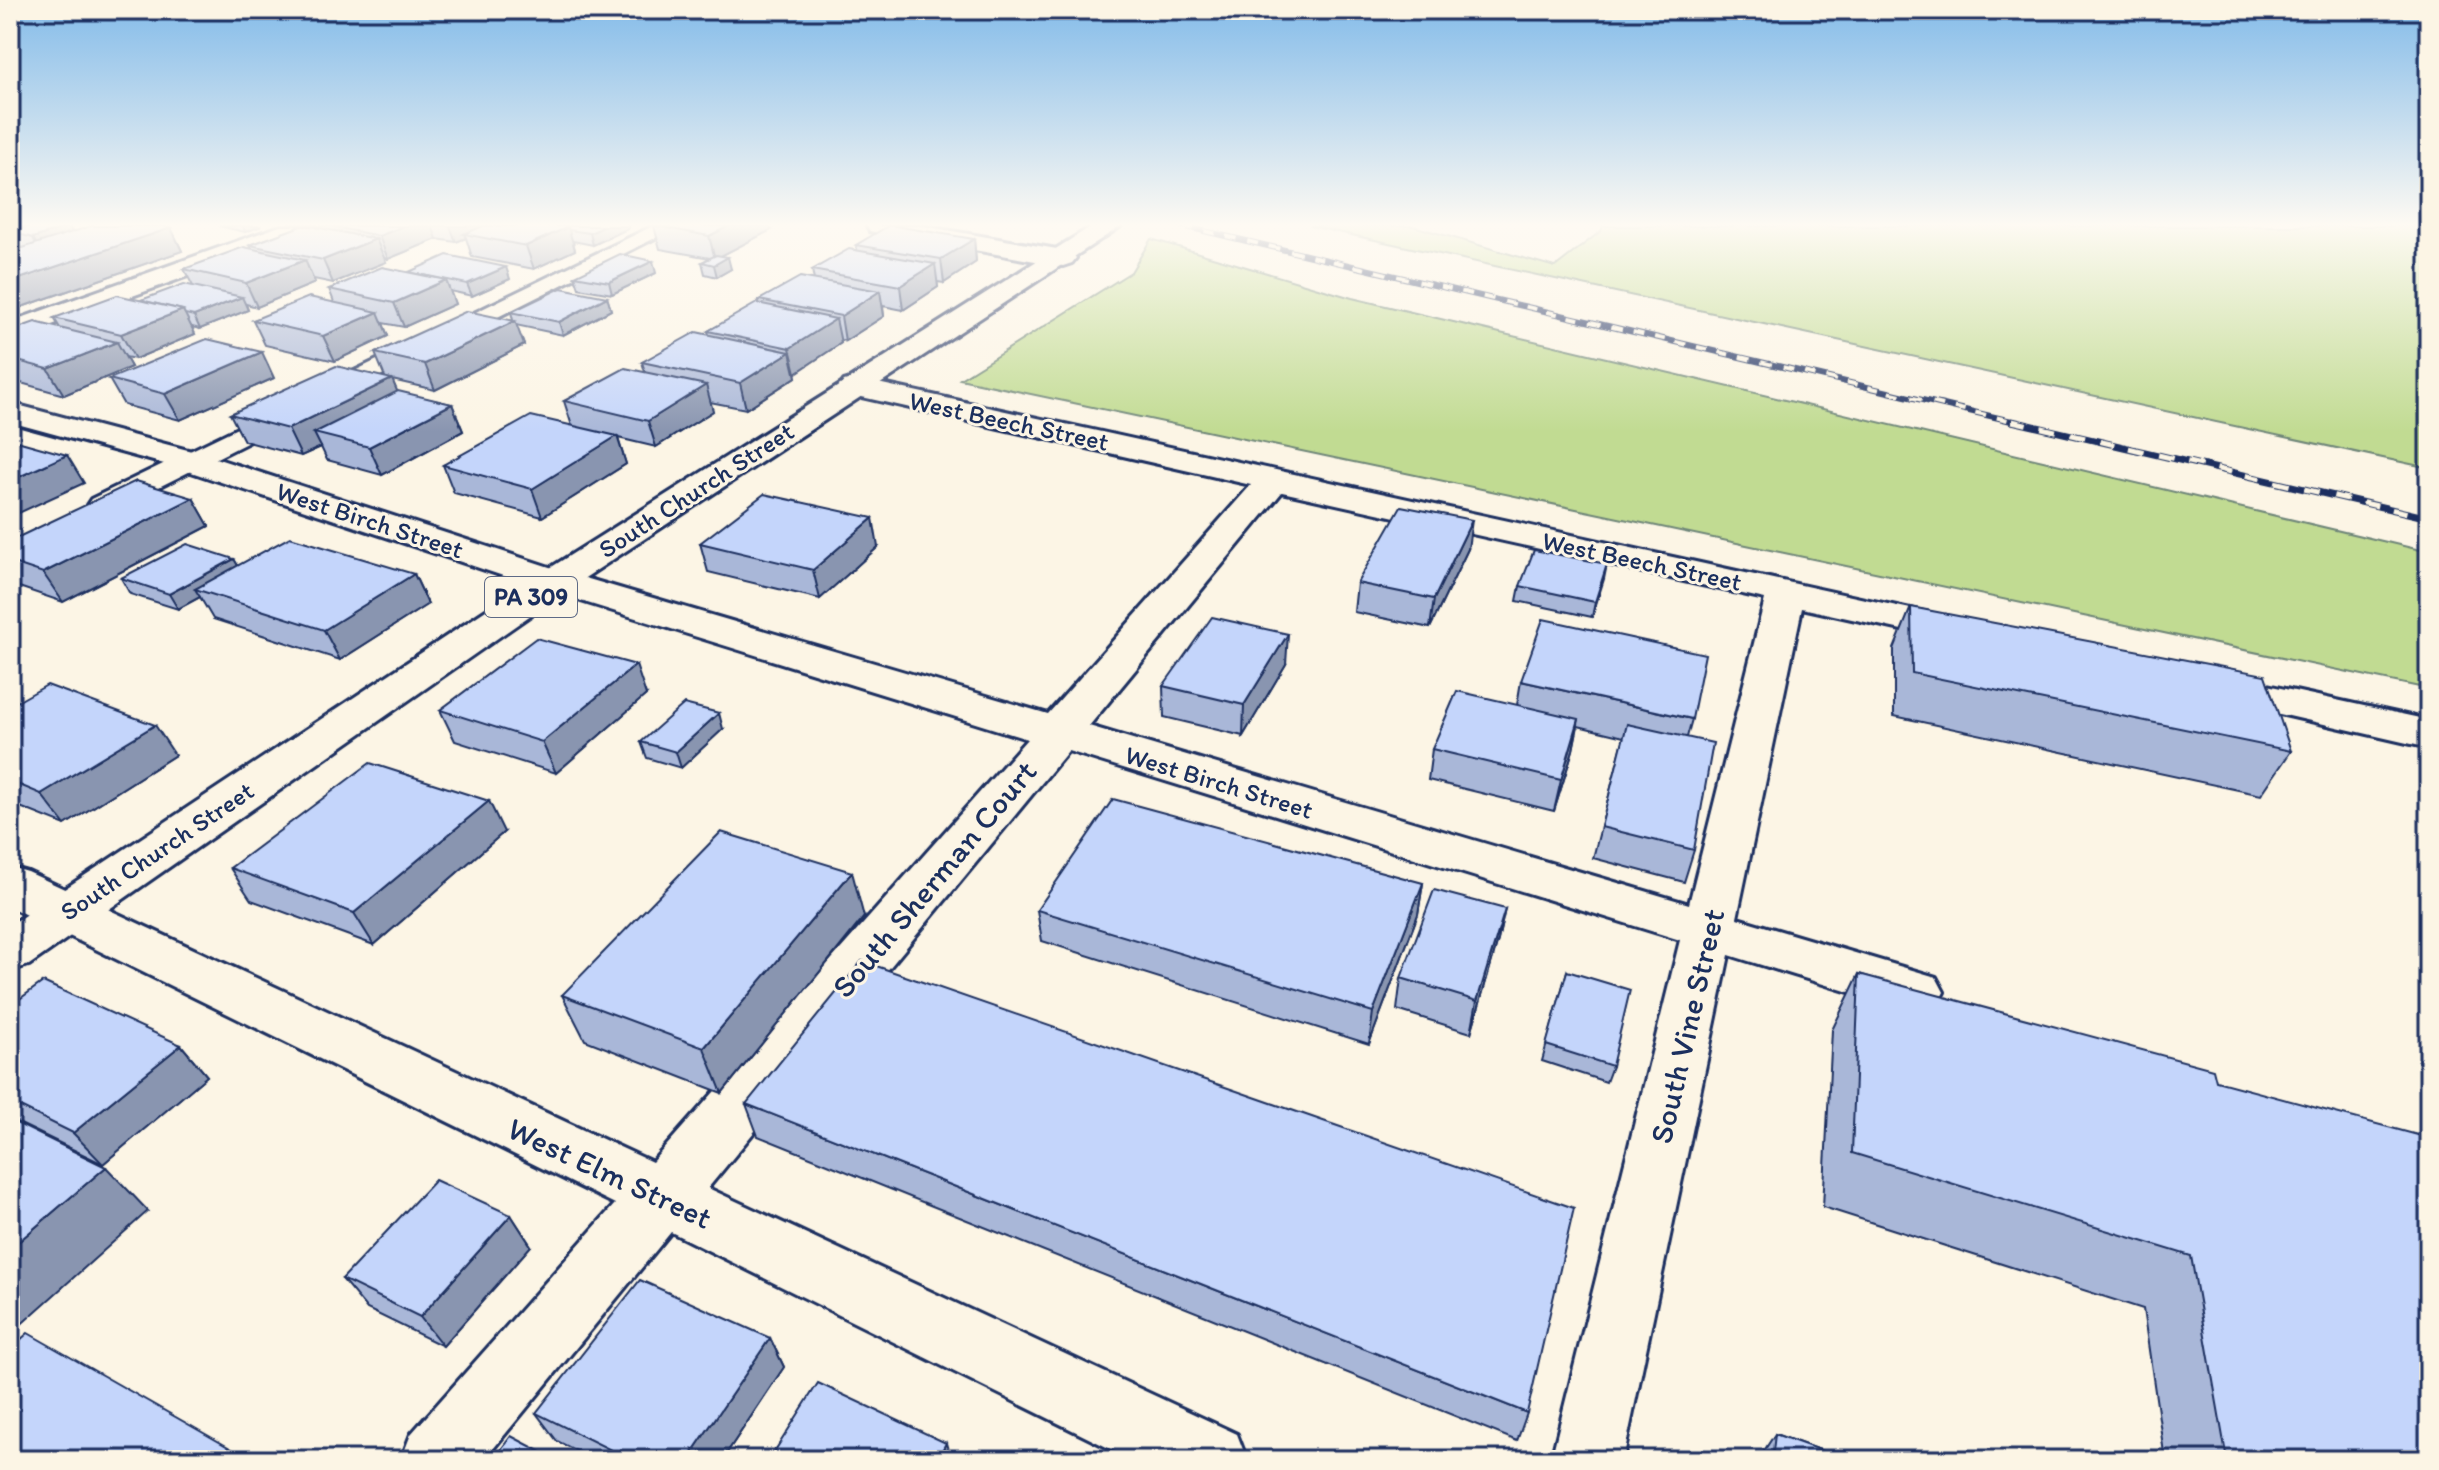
<svg xmlns="http://www.w3.org/2000/svg" width="2439" height="1470" viewBox="0 0 2439 1470" font-family="Itim,sans-serif">
	<rect width="100%" height="100%" fill="#fcf5e5"/>
	<filter id="ink" filterUnits="userSpaceOnUse"><feTurbulence type="fractalNoise" baseFrequency=".0125" numOctaves="2"/><feDisplacementMap in="SourceGraphic" scale="16" xChannelSelector="R" yChannelSelector="G"/><feConvolveMatrix kernelMatrix="1 2 1 2 8 2 1 2 1" color-interpolation-filters="sRGB"/></filter>
	<g filter="url(#ink)">
		<!-- green -->
		<g fill="#c1db92" stroke="#6e8578" stroke-width="2">
			<polygon points="1310,226 1413,226 1555,267 1601,231 1603,226 2429,226 2429,468"/>
			<polygon points="1151,239 1352,298 2429,552 2429,689 960,379 1131,272"/>
		</g>
		<g fill="none" stroke-linecap="round" stroke-linejoin="round">
			<defs>
				<polygon id="lane" points="653,226 679,226 111,511 101,514 91,511 87,505 91,499"/>
				<g id="street">
					<polygon points="280,226 316,226 313,231 10,340 10,322"/>
					<polygon points="867,226 923,226 1063,250 1072,253 1076,258 1072,263 1063,266 879,233 870,231"/>
					<path d="M855,378L1979,624L1985,632L1979,640L1965,644L1802,608L1737,918L1936,977L1944,992L1936,1007L1917,1013L1729,955L1623,1460H1551L1680,940L1068,751L708,1188L1237,1434L1247,1460H1133L671,1232L484,1460H401L411,1434L615,1204L10,907V867L28,872L652,1162L1027,739L542,589L179,468L10,422V403L203,454L568,573L1048,714L1251,485L844,393L840,387L844,381ZM1282,492L1765,599L1689,904L1089,726Z"/>
					<polygon points="2216,674 2429,720 2429,748 2201,696 2195,687 2201,678"/>
				</g>
				<polygon id="highway" points="1092,226 1121,226 568,589 29,965 10,971 10,925 542,573"/>
			</defs>
			<!-- lane casing -->
			<use href="#lane" stroke="#1b2f5e" stroke-width="6"/>
			<!-- street casing -->
			<use href="#street" stroke="#1b2f5e" stroke-width="6"/>
			<!-- highway casing -->
			<use href="#highway" stroke="#1b2f5e" stroke-width="6"/>
			<!-- lane -->
			<use href="#lane" fill="#fcf5e5" fill-rule="evenodd"/>
			<!-- street -->
			<use href="#street" fill="#fcf5e5" fill-rule="evenodd"/>
			<!-- highway -->
			<use href="#highway" fill="#fcf5e5" fill-rule="evenodd"/>
			<defs>
				<polyline id="rail-far1" points="1183,226 2020,423"/>
				<polyline id="rail" points="2012,421 2429,518"/>
			</defs>
			<!-- rail-far1 casing -->
			<use href="#rail-far1" stroke="#1b2f5e" stroke-width="6"/>
			<!-- rail casing -->
			<use href="#rail" stroke="#1b2f5e" stroke-width="7"/>
			<!-- rail-far1 -->
			<use href="#rail-far1" stroke="#fcf5e5" stroke-width="4" stroke-dasharray="11" stroke-linecap="butt"/>
			<!-- rail -->
			<use href="#rail" stroke="#fcf5e5" stroke-width="5" stroke-dasharray="15" stroke-linecap="butt"/>
		</g>
		<!-- wall -->
		<g fill="#a9b7d8" stroke="#1b2f5e" stroke-width="2">
			<polygon points="10,226 72,232 171,228 182,251 10,311"/>
			<polygon points="219,226 261,226 245,232"/>
			<polygon points="301,226 629,226 629,228 593,245 573,241 575,250 534,269 472,257 466,238 456,242 437,239 388,259 384,258 386,262 333,283 314,279 315,283 257,307 246,304 248,310 200,329 192,327 195,334 135,359 125,357 131,367 64,395 10,380 10,331 60,328 54,318 141,300 193,286 184,269 252,249 250,245"/>
			<polygon points="654,226 771,230 720,256 731,269 717,277 705,274 702,262 710,258 660,249"/>
			<polygon points="974,239 976,262 944,283 937,282 938,287 903,310 883,306 884,316 845,341 840,340 841,343 795,373 796,377 746,409 710,402 713,411 656,447 618,438 626,464 542,517 454,493 443,465 572,426 564,401 645,372 642,362 709,335 708,331 759,304 759,300 814,280 812,270 857,250 856,245"/>
			<polygon points="409,273 510,279 472,296 450,291 455,304 404,327 383,323 388,336 335,361 265,345 253,320 334,302 329,289"/>
			<polygon points="656,273 612,294 579,288 575,276"/>
			<polygon points="607,297 611,310 563,335 516,325 524,345 435,390 392,380 397,392 452,404 463,431 382,475 327,460 321,447 301,456 244,441 230,414 385,377 375,353 513,320 511,312"/>
			<polygon points="274,378 180,420 124,405 109,379"/>
			<polygon points="193,498 209,526 63,602 10,584 10,541"/>
			<polygon points="700,543 878,547 820,599 708,572"/>
			<polygon points="1468,549 1430,628 1354,612 1357,583"/>
			<polygon points="234,559 238,566 414,574 428,604 340,660 213,619 200,597 178,609 130,594 121,578"/>
			<polygon points="1607,564 1592,617 1517,601 1520,586"/>
			<polygon points="1911,607 2291,751 2261,795 1894,716 1894,649"/>
			<polygon points="1286,664 1243,736 1164,717 1163,686"/>
			<polygon points="1521,681 1692,719 1687,737 1694,850 1684,882 1593,858 1624,737 1578,726 1573,750 1554,811 1428,780 1432,749 1517,705"/>
			<polygon points="646,695 556,773 455,741 440,710"/>
			<polygon points="10,706 175,755 65,825 10,803"/>
			<polygon points="723,729 681,768 647,758 641,742"/>
			<polygon points="504,832 374,945 251,900 230,868"/>
			<polygon points="1423,883 1418,914 1369,1044 1042,941 1037,910"/>
			<polygon points="1505,909 1498,940 1471,1033 1397,1010 1401,978"/>
			<polygon points="864,917 722,1093 585,1040 562,995"/>
			<polygon points="1567,971 1612,1066 1606,1082 1542,1061"/>
			<polygon points="1859,974 2216,1081 2429,1460 2165,1460 2143,1309 1823,1207 1832,1030"/>
			<polygon points="10,1006 181,1045 207,1076 103,1164 10,1119"/>
			<polygon points="746,1104 1527,1413 1517,1441 758,1136"/>
			<polygon points="511,1215 531,1246 443,1346 367,1309 342,1279"/>
			<polygon points="770,1338 784,1367 722,1460 594,1460 557,1441 536,1413"/>
			<polygon points="1775,1434 1847,1460 1758,1460"/>
		</g>
		<!-- shaded-wall -->
		<g fill="#8995b0" stroke="#1b2f5e" stroke-width="2">
			<polygon points="10,226 50,227 11,232 14,238 10,239"/>
			<polygon points="69,226 75,238 39,249 33,238"/>
			<polygon points="243,226 261,226 245,232"/>
			<polygon points="404,226 432,226 437,239 388,259 379,236"/>
			<polygon points="450,226 494,226 464,234 466,238 456,242"/>
			<polygon points="605,226 629,226 629,228 593,245 590,233"/>
			<polygon points="729,226 770,226 771,230 715,259 709,236"/>
			<polygon points="568,227 575,250 534,269 526,246"/>
			<polygon points="171,228 182,251 10,311 10,282"/>
			<polygon points="376,239 386,262 333,283 323,260"/>
			<polygon points="974,239 976,262 944,283 941,259"/>
			<polygon points="18,241 25,253 10,257 10,243"/>
			<polygon points="728,257 731,269 717,277 714,265"/>
			<polygon points="305,260 315,283 257,307 246,283"/>
			<polygon points="653,261 656,273 612,294 609,282"/>
			<polygon points="935,264 938,287 903,310 900,286"/>
			<polygon points="506,267 510,279 472,296 467,284"/>
			<polygon points="446,280 455,304 404,327 394,303"/>
			<polygon points="880,291 884,316 845,341 841,316"/>
			<polygon points="242,297 248,310 200,329 194,316"/>
			<polygon points="607,297 611,310 563,335 559,322"/>
			<polygon points="183,310 195,334 135,359 121,334"/>
			<polygon points="378,312 388,336 335,361 323,336"/>
			<polygon points="836,319 841,343 796,373 790,348"/>
			<polygon points="515,321 524,345 435,390 425,364"/>
			<polygon points="117,342 131,367 64,395 48,369"/>
			<polygon points="262,352 274,378 180,420 165,394"/>
			<polygon points="790,352 796,377 746,409 740,383"/>
			<polygon points="392,379 403,405 314,433 321,447 301,456 288,429"/>
			<polygon points="706,385 713,411 656,447 648,421"/>
			<polygon points="452,404 463,431 382,475 369,447"/>
			<polygon points="617,436 626,464 542,517 532,489"/>
			<polygon points="67,455 84,483 10,517 10,481"/>
			<polygon points="193,498 209,526 63,602 43,573"/>
			<polygon points="873,518 878,547 820,599 813,570"/>
			<polygon points="1472,520 1468,549 1430,628 1434,599"/>
			<polygon points="234,559 243,574 195,589 200,597 178,609 169,594"/>
			<polygon points="1607,564 1604,579 1592,617 1595,602"/>
			<polygon points="414,574 428,604 340,660 324,630"/>
			<polygon points="1288,634 1286,664 1243,736 1244,705"/>
			<polygon points="636,665 646,695 556,773 542,742"/>
			<polygon points="719,713 723,729 681,768 676,752"/>
			<polygon points="1579,719 1573,750 1554,811 1561,780"/>
			<polygon points="155,725 175,755 65,825 41,794"/>
			<polygon points="489,801 504,832 374,945 354,913"/>
			<polygon points="852,872 864,917 722,1093 704,1048"/>
			<polygon points="1423,883 1418,914 1369,1044 1373,1012"/>
			<polygon points="1505,909 1498,940 1471,1033 1477,1001"/>
			<polygon points="181,1045 207,1076 103,1164 73,1133"/>
			<polygon points="106,1167 148,1211 16,1329 10,1324 10,1249"/>
			<polygon points="511,1215 531,1246 443,1346 420,1317"/>
			<polygon points="770,1338 784,1367 722,1460 687,1460"/>
			<polygon points="946,1443 951,1460 937,1460"/>
		</g>
		<!-- building -->
		<g fill="#c4d5fb" stroke="#1b2f5e" stroke-width="2">
			<polygon points="30,226 69,226 33,238 11,232"/>
			<polygon points="91,226 163,226 171,228 10,282 10,252"/>
			<polygon points="301,226 310,226 376,239 323,260 250,245"/>
			<polygon points="330,226 404,226 379,236"/>
			<polygon points="483,226 563,226 568,227 526,246 464,234"/>
			<polygon points="563,226 605,226 590,233 569,230 568,227"/>
			<polygon points="656,226 729,226 709,236"/>
			<polygon points="888,226 895,226 974,239 941,259 856,245"/>
			<polygon points="244,247 305,260 246,283 184,269"/>
			<polygon points="849,249 935,264 900,286 812,270"/>
			<polygon points="620,254 653,261 609,282 575,276"/>
			<polygon points="447,255 506,267 467,284 409,272"/>
			<polygon points="716,255 728,257 714,265 702,262"/>
			<polygon points="382,267 446,280 394,303 329,289"/>
			<polygon points="800,277 880,291 841,316 759,300"/>
			<polygon points="184,284 242,297 194,316 185,314 183,310 141,300"/>
			<polygon points="561,288 607,297 559,322 511,312"/>
			<polygon points="117,295 183,310 121,334 54,318"/>
			<polygon points="309,297 378,312 323,336 253,320"/>
			<polygon points="757,303 836,319 790,348 708,331"/>
			<polygon points="467,311 515,321 425,364 375,353"/>
			<polygon points="35,322 117,342 48,369 10,359 10,331"/>
			<polygon points="696,332 790,352 740,383 642,362"/>
			<polygon points="207,339 262,352 165,394 109,379"/>
			<polygon points="336,366 392,379 288,429 230,414"/>
			<polygon points="625,368 706,385 648,421 564,401"/>
			<polygon points="398,391 452,404 369,447 314,433"/>
			<polygon points="531,416 617,436 532,489 443,465"/>
			<polygon points="17,441 67,455 10,481 10,444"/>
			<polygon points="136,481 193,498 43,573 10,562 10,541"/>
			<polygon points="764,494 873,518 813,570 700,543"/>
			<polygon points="1401,506 1472,520 1434,599 1357,583"/>
			<polygon points="290,537 414,574 324,630 195,589"/>
			<polygon points="187,544 234,559 169,594 121,578"/>
			<polygon points="1534,550 1607,564 1595,602 1520,586"/>
			<polygon points="1911,607 2265,675 2291,751 1912,673"/>
			<polygon points="1212,617 1288,634 1244,705 1163,686"/>
			<polygon points="1543,619 1705,654 1692,719 1521,681"/>
			<polygon points="536,638 636,665 542,742 440,710"/>
			<polygon points="47,685 155,725 41,794 10,781 10,706"/>
			<polygon points="1457,691 1579,719 1561,780 1432,749"/>
			<polygon points="684,704 719,713 676,752 641,742"/>
			<polygon points="1627,724 1713,743 1694,850 1601,827"/>
			<polygon points="370,763 489,801 354,913 230,868"/>
			<polygon points="1113,799 1423,883 1373,1012 1037,910"/>
			<polygon points="721,832 852,872 704,1048 562,995"/>
			<polygon points="1434,890 1505,909 1477,1001 1401,978"/>
			<polygon points="862,961 1574,1208 1527,1413 746,1104"/>
			<polygon points="1567,971 1630,990 1612,1066 1546,1045"/>
			<polygon points="1859,974 2213,1069 2216,1081 2429,1138 2429,1460 2227,1460 2191,1256 1852,1153"/>
			<polygon points="43,982 181,1045 73,1133 10,1102 10,1006"/>
			<polygon points="10,1120 106,1167 10,1249"/>
			<polygon points="435,1180 511,1215 420,1317 342,1279"/>
			<polygon points="640,1280 770,1338 687,1460 631,1460 536,1413"/>
			<polygon points="28,1333 251,1460 10,1460 10,1349"/>
			<polygon points="818,1383 946,1443 937,1460 769,1460"/>
			<polygon points="1775,1434 1847,1460 1772,1460"/>
			<polygon points="511,1436 557,1460 493,1460"/>
		</g>
	</g>
	<!-- sky -->
	<linearGradient id="sky" x2="0" y2="1"><stop stop-color="#83bbe9"/><stop offset="0.52" stop-color="#fefaf3"/><stop offset="1" stop-color="#fefaf3" stop-opacity="0"/></linearGradient>
	<rect width="2439" height="432" fill="url(#sky)"/>
	<g text-anchor="middle" stroke-width="6" stroke-linejoin="round" paint-order="stroke">
		<!-- shield labels -->
		<rect fill="#fcf5e5" stroke="#5e6a86" stroke-width="2" x="485" y="577" width="92" height="40" rx="6"/>
		<g font-size="24" font-weight="bold" fill="#1b2f5e">
			<text x="531" y="605">PA 309</text>
		</g>
		<!-- street labels -->
		<g font-size="26" fill="#1b2f5e" stroke="#fcf5e5">
			<text transform="translate(1009 421) rotate(12)" y="9">West Beech Street</text>
			<text transform="translate(696 490) rotate(-33)" y="9">South Church Street</text>
			<text transform="translate(370 520) rotate(18)" y="9">West Birch Street</text>
			<text transform="translate(1642 561) rotate(12)" y="9">West Beech Street</text>
			<text transform="translate(1219 782) rotate(17)" y="9">West Birch Street</text>
			<text transform="translate(157 851) rotate(-34)" y="9">South Church Street</text>
		</g>
		<!-- near-street labels -->
		<g font-size="32" fill="#1b2f5e" stroke="#fcf5e5">
			<text transform="translate(934 879) rotate(-50)" y="11">South Sherman Court</text>
			<text transform="translate(1687 1026) rotate(-77)" y="11">South Vine Street</text>
			<text transform="translate(610 1173) rotate(25)" y="11">West Elm Street</text>
		</g>
	</g>
	<!-- margin -->
	<rect width="2439" height="1470" fill="none" stroke="#fcf5e5" stroke-width="40"/>
	<rect x="20" y="20" width="2399" height="1430" fill="none" stroke="#1b2f5e" stroke-width="3" filter="url(#ink)"/>
</svg>
